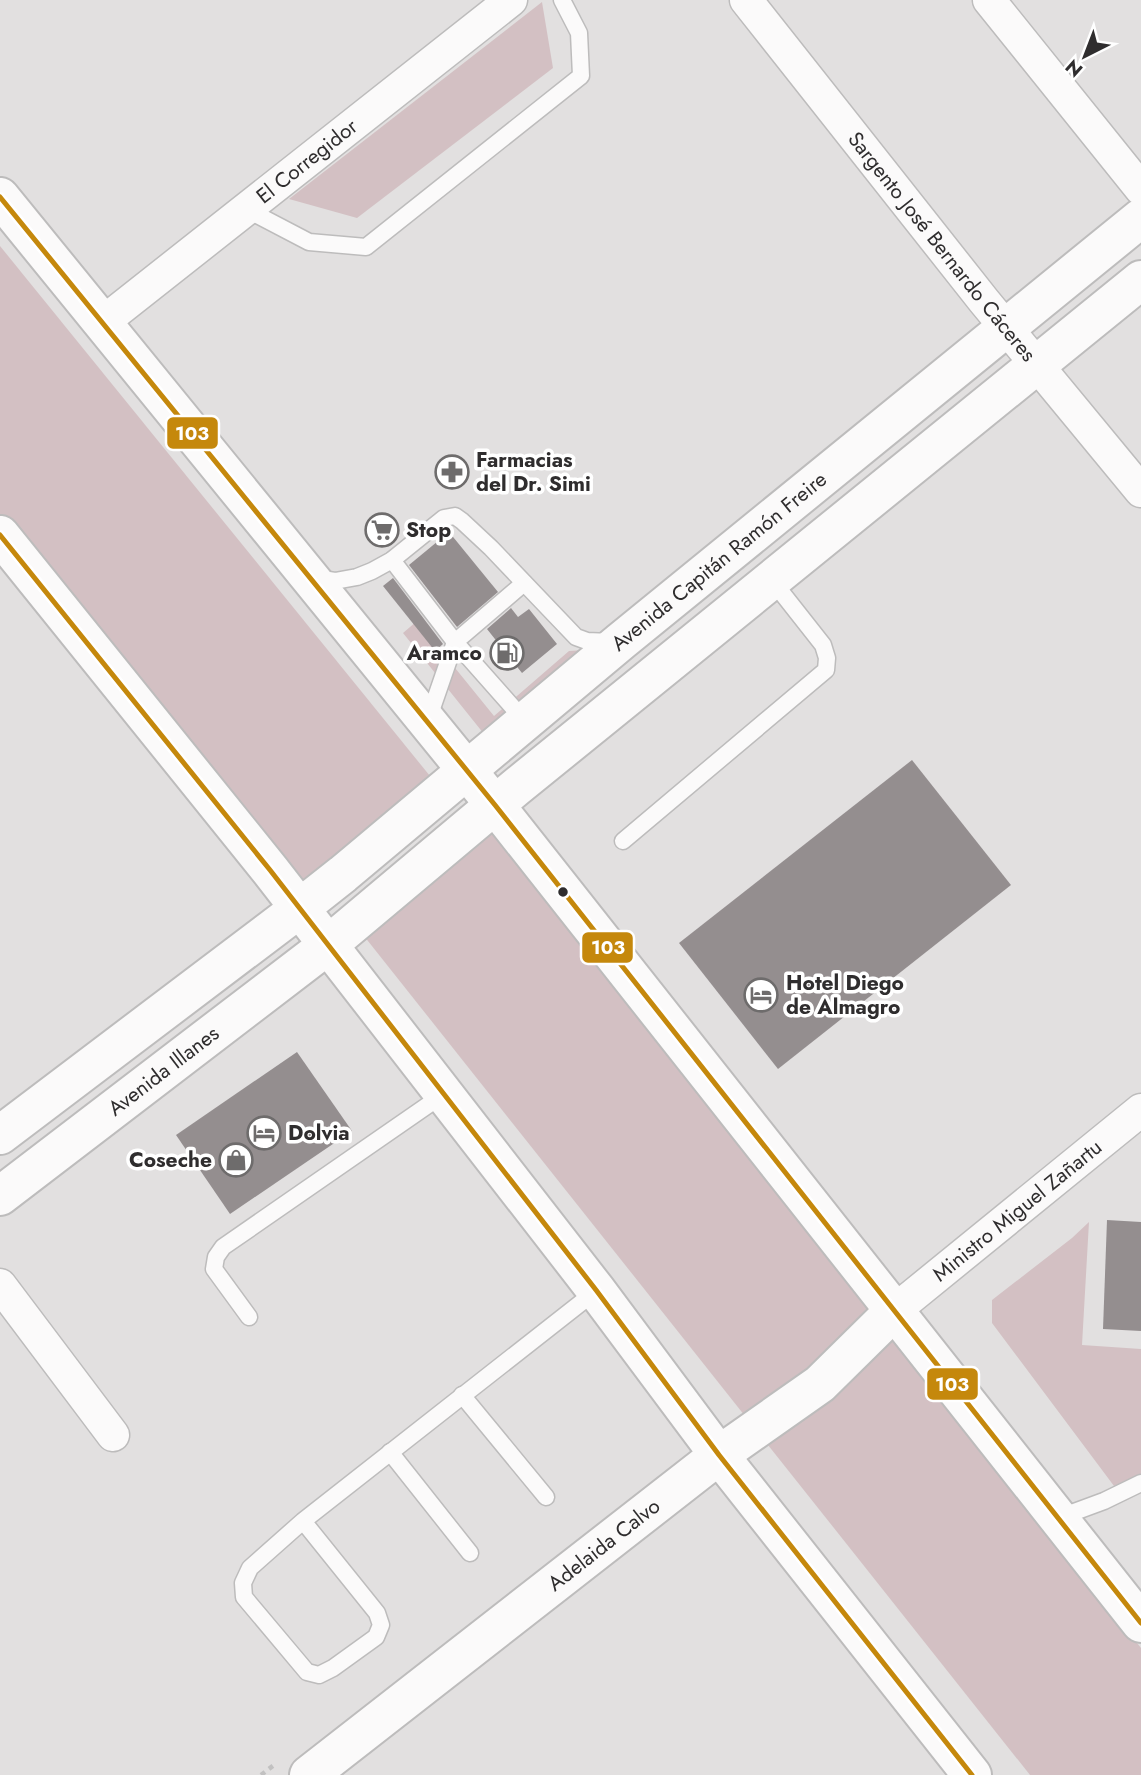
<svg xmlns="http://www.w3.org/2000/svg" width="1141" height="1775" viewBox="0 0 1141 1775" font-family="Jost,sans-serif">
	<rect width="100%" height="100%" fill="#e2e0e0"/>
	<!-- green -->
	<g fill="#d3c0c3">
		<polygon points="542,2 553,68 357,218 289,199"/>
		<polygon points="0,246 430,776 297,887 0,517"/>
		<polygon points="417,621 494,716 569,651 585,650 484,734 403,633"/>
		<polygon points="492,828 1141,1648 1141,1775 1030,1775 364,936"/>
		<polygon points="1089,1222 1082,1345 1141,1349 1141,1475 1114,1486 992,1323 992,1300 1072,1238"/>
	</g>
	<!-- building -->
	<g fill="#948e8f">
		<polygon points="449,532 498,592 457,627 409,565"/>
		<polygon points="393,578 443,644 435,651 383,586"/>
		<polygon points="511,608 518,617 529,609 557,644 522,673 487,629"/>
		<polygon points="912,760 1011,885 778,1069 679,943"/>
		<polygon points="297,1052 352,1131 230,1214 176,1135"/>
		<polygon points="1107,1220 1141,1222 1141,1331 1103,1329"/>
	</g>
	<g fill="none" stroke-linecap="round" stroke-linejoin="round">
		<defs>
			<g id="service">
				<polyline points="246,209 309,242 366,247 581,76 579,33 562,0"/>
				<polyline points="392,560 455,642 428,720"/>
				<polyline points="315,578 335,581 357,577 372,571 392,560 444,518 455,516 462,521 491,548 576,637 587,641 611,642"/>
				<polyline points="524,583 455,642 525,721"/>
				<polyline points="623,841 826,670 827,658 823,645 771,579"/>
				<polyline points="249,1317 214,1269 216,1257 223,1247 444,1094"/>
				<polyline points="462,1395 546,1497"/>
				<polyline points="390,1452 470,1553"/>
				<polyline points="1058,1518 1104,1501 1141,1483"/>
				<polyline points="303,1521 377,1613 381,1625 376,1637 333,1668 319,1675 307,1672 244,1597 243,1583 250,1568 303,1521 596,1291"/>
			</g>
			<g id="minor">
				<path id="s1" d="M746,0L984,301L1141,491"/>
				<polyline points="989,0 1141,189"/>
				<path id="s2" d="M102,323L511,0"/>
				<polyline points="0,1285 113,1435"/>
				<path id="s3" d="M894,1311L1141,1110"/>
			</g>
			<g id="tertiary">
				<path id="s4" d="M309,1775L719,1455L820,1384L894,1311"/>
			</g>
			<g id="primary">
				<polyline points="0,197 495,805 1141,1623"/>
				<polyline points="0,535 270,870 596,1290 719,1455 972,1775"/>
				<path id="s5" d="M0,1135L300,908L343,874L620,642L1141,218"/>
				<path id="s6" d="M0,1196L328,945L515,788L1141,280"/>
			</g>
		</defs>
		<!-- service casing -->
		<use href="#service" stroke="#bdbcbc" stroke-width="19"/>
		<!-- minor casing -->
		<use href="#minor" stroke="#bdbcbc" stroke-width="35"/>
		<!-- tertiary casing -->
		<use href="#tertiary" stroke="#bdbcbc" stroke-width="42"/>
		<!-- primary casing -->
		<use href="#primary" stroke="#bdbcbc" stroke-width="42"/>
		<!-- path -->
		<polyline stroke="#c2c1c1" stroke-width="4.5" stroke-dasharray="5 5" stroke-linecap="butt" points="261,1775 274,1765"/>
		<!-- service -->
		<use href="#service" stroke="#fbfafa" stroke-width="16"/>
		<!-- minor -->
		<use href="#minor" stroke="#fbfafa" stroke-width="32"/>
		<!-- tertiary -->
		<use href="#tertiary" stroke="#fbfafa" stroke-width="38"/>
		<!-- primary -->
		<use href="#primary" stroke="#fbfafa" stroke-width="38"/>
		<defs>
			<g id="bus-1">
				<polyline points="0,197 495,805 1141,1623"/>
				<polyline points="0,535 270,870 596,1290 719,1455 972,1775"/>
			</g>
		</defs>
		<!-- bus-1 casing -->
		<use href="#bus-1" stroke="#fff" stroke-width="10"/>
		<!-- bus-1 -->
		<use href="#bus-1" stroke="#c5880c" stroke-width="5"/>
	</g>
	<!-- icons -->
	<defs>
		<symbol id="pharmacy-ring" viewBox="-11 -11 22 22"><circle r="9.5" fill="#fff" stroke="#6e6c6c" stroke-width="1.5"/><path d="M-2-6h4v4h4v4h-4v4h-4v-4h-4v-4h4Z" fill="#6e6c6c"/></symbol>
		<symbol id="supermarket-ring" viewBox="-11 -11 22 22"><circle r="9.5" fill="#fff" stroke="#6e6c6c" stroke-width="1.5"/><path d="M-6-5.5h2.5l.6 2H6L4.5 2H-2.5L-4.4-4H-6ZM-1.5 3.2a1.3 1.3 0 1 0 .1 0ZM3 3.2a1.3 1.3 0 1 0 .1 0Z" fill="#6e6c6c"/></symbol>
		<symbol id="fuel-ring" viewBox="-11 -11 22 22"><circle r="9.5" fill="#fff" stroke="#6e6c6c" stroke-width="1.5"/><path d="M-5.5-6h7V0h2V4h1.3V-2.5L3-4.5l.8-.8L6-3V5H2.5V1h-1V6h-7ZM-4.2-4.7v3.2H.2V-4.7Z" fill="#6e6c6c"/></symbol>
		<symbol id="hotel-ring" viewBox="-11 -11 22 22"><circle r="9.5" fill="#fff" stroke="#6e6c6c" stroke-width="1.5"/><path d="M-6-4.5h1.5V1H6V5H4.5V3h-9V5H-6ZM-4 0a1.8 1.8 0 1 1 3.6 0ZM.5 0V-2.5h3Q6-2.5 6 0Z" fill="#6e6c6c"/></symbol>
		<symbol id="shop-ring" viewBox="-11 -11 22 22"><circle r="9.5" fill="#fff" stroke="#6e6c6c" stroke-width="1.5"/><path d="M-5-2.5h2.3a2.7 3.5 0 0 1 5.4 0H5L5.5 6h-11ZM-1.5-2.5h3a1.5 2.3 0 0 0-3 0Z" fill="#6e6c6c"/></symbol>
	</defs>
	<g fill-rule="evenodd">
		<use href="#pharmacy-ring" x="433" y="453" width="38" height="38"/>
		<use href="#supermarket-ring" x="363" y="511" width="38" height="38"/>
		<use href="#fuel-ring" x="488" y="634" width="38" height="38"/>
		<use href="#hotel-ring" x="742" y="976" width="38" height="38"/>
		<use href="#hotel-ring" x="245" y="1114" width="38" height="38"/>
		<use href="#shop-ring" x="217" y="1141" width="38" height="38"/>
	</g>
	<!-- markers -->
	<circle fill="#2f2d2e" stroke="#fff" stroke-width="2.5" cx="563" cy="892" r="6"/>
	<g text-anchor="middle" stroke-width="7" stroke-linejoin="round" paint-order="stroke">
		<!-- street labels -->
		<g font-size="21" fill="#2f2d2e" stroke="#fff">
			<text dy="7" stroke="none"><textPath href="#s2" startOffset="261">El Corregidor</textPath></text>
			<text dy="7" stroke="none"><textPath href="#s1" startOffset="315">Sargento José Bernardo Cáceres</textPath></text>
			<text dy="7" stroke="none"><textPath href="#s5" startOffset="920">Avenida Capitán Ramón Freire</textPath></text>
			<text dy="7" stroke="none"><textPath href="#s6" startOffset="206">Avenida Illanes</textPath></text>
			<text dy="7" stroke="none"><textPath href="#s3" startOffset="159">Ministro Miguel Zañartu</textPath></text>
			<text dy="7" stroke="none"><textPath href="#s4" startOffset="374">Adelaida Calvo</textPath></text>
		</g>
		<!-- poi labels -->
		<g font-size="21" font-weight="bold" fill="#2f2d2e" stroke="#fff" text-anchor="start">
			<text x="476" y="467">Farmacias<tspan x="476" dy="24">del Dr. Simi</tspan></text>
			<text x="406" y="537">Stop</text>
			<text x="482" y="660" text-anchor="end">Aramco</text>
			<text x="786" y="990">Hotel Diego<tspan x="786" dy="24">de Almagro</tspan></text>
			<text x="288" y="1140">Dolvia</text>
			<text x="212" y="1167" text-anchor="end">Coseche</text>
		</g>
	</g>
	<g stroke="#fff" stroke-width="2.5">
		<rect x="166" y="416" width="53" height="34" rx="7" fill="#c5880c"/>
		<rect x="581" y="931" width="53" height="33" rx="7" fill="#c5880c"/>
		<rect x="926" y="1367" width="53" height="34" rx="7" fill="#c5880c"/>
	</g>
	<g font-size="19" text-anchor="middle" font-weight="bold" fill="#fff">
		<text x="192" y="440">103</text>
		<text x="608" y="954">103</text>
		<text x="952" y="1391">103</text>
	</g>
	<!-- north arrow -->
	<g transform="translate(1085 56) rotate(222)" stroke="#ffffff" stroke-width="5" paint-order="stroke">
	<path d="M0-5L12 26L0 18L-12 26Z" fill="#2f2d2e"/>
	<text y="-10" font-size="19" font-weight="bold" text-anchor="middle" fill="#2f2d2e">N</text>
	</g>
</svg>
